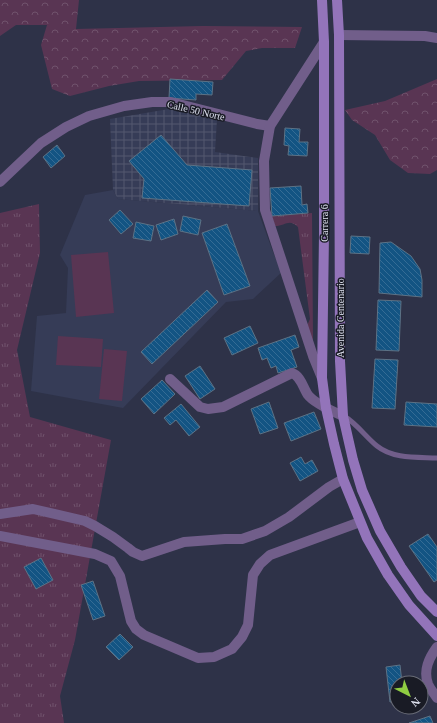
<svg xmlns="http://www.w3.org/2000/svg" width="437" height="723" viewBox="0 0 437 723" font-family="'Times New Roman',serif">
	<defs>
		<pattern id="industrial-grid" width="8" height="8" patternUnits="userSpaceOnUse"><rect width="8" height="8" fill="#363c57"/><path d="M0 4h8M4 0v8" fill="none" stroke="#53586f"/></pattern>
		<pattern id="grass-tufts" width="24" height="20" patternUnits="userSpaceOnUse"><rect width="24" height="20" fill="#593553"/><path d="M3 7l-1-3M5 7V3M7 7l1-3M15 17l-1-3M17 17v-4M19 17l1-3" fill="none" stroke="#70526c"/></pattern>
		<pattern id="forest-crowns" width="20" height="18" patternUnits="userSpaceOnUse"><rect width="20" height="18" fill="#593553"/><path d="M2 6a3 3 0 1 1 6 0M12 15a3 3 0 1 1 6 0" fill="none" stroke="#70526c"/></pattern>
		<pattern id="building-back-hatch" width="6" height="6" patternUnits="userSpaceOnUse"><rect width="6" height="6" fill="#135483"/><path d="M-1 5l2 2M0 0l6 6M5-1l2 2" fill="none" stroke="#356c95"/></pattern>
	</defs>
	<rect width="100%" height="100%" fill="#2e3248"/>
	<!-- built -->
	<polygon fill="#363c57" points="113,190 118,199 258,211 273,252 282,272 253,299 226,302 123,408 31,391 37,316 66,313 68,268 60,255 85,195"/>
	<!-- industrial -->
	<polygon fill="url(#industrial-grid)" points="175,108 217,119 215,152 258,158 258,211 118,199 113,190 110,119"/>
	<!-- grass -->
	<g fill="url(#grass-tufts)">
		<polygon points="39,204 40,253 17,350 30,417 111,440 75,640 60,696 64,723 0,723 0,213"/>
		<path d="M312,213L313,341L306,328L310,319L298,227C289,218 285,226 275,226L272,216Z"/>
	</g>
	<!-- forest -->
	<g fill="url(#forest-crowns)">
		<polygon points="0,0 79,0 76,29 203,26 302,27 295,48 262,48 246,51 222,80 139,81 109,86 70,96 52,89 41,45 47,25 16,25 0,36"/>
		<polygon points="437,79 437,170 430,174 408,173 390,160 375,135 352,120 345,110 385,101"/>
	</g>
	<!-- pitch -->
	<g fill="#593553">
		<polygon points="108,252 114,313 76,317 71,255"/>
		<polygon points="58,336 103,339 101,367 56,365"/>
		<polygon points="104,349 127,351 122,401 99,399"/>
	</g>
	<!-- building -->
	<g fill="url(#building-back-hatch)" stroke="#5d7285">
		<polygon points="170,79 213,82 212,95 196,94 196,100 169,98"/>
		<polygon points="285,128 300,129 299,142 308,142 307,156 288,155 289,146 284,145"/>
		<polygon points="161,135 187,165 252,170 249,206 142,198 144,179 129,161"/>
		<polygon points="57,145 65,156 51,168 43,157"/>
		<polygon points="301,186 302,205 307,204 308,213 272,216 270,188"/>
		<polygon points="120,210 133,224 121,234 109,220"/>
		<polygon points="183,216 201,220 198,235 180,231"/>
		<polygon points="174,219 178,234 161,240 156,225"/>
		<polygon points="136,222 154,226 151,241 133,238"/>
		<polygon points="227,224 250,286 224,295 202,233"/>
		<polygon points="351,236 370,237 369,254 350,253"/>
		<polygon points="391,242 411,256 420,269 422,280 422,297 379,293 380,243"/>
		<polygon points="207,290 218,302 152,364 141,352"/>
		<polygon points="378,300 401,301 399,351 376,350"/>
		<polygon points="250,326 258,343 232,355 224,338"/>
		<polygon points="295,335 299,347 291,350 297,367 278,373 276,366 271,368 267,358 262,360 258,348"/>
		<polygon points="375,359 398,360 395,409 372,408"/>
		<polygon points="200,366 215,389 200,399 185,376"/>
		<polygon points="162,380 175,394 154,414 141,399"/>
		<polygon points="269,402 278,428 260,434 251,409"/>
		<polygon points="406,402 437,404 437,427 404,425"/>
		<polygon points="181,404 200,427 189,436 176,420 170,425 164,418"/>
		<polygon points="314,412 321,429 291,441 284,423"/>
		<polygon points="301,457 305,464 312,460 318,471 300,481 290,463"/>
		<polygon points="428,534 437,547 437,580 434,582 409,546"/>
		<polygon points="41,558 53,580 36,589 24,567"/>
		<polygon points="93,581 105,616 93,620 81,585"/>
		<polygon points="120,634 133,647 119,660 106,647"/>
		<polygon points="400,665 402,683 397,683 397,701 390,702 386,667"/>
		<polygon points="430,716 433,723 409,723"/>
	</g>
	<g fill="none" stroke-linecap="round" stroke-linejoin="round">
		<!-- service -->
		<path stroke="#715e8a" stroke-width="5" d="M344,416C357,424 365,436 377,446C393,459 417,457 437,458"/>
		<!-- minor -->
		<g stroke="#715e8a" stroke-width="10">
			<polyline points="339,35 425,36 437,38"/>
			<polyline points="0,182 41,143 66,127 89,116 124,106 152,102 171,102 257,124 270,126"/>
			<polyline points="322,378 313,356 265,210 264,161 270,126 324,42"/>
			<path d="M170,379L200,407L208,409L223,407L292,373C301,376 303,388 308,395C314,403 334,412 343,416"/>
			<polyline points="0,514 33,509 85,521 95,526 113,537 128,548 133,552 142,556 184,542 225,539 242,539 265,531 289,517 329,487 343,479"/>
			<polyline points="0,536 95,554 111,561 120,576 131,621 136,629 144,635 198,658 214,657 232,649 242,637 248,625 253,575 260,564 270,555 360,522"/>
			<path d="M437,647C429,658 423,670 428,684C430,689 434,693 437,698"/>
		</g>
		<!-- secondary -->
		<g stroke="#9374ba" stroke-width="10">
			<polyline points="322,0 324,42 324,234 322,378 326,408 334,444 343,479 367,538 388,575 409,605 437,636"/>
			<polyline points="337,0 339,35 340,361 343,416 353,460 362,490 380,531 401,567 421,596 437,612"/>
		</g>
	</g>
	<g text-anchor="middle" stroke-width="3" stroke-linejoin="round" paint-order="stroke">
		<!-- street labels -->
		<g font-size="10" fill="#dfe2f0" stroke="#191b25">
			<text transform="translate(196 110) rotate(13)" y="4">Calle 50 Norte</text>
			<text transform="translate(324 223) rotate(-90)" y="4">Carrera 6</text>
			<text transform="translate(340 318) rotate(-90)" y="4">Avenida Centenario</text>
		</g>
	</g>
	<!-- north arrow -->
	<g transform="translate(409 695) rotate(138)"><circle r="19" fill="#191b25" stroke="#686b76"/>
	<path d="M0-3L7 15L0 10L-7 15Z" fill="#8fcd42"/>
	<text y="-6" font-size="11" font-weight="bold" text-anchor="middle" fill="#dfe2f0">N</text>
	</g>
</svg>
